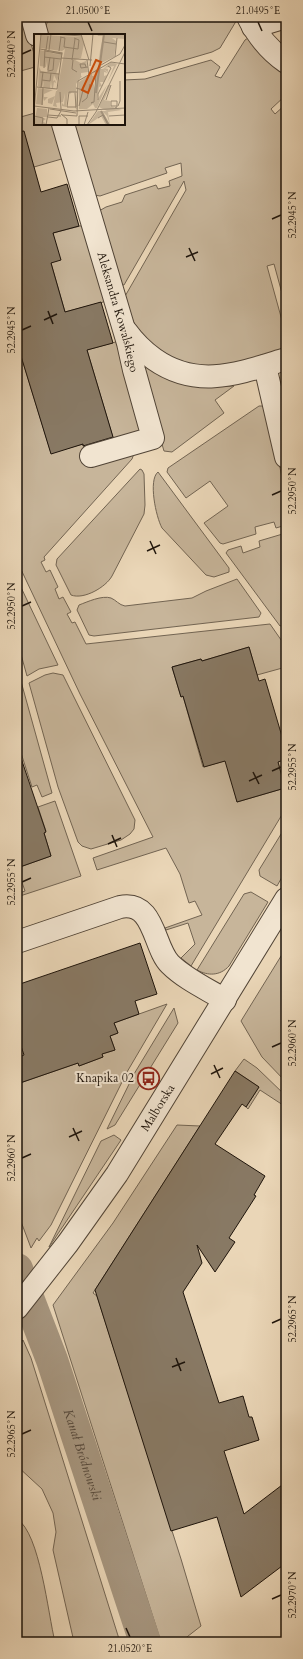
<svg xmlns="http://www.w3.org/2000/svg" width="303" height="1659" viewBox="0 0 303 1659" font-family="Cardo,serif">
	<rect width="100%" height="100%" fill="#ead6b7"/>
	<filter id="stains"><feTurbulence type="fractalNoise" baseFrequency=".005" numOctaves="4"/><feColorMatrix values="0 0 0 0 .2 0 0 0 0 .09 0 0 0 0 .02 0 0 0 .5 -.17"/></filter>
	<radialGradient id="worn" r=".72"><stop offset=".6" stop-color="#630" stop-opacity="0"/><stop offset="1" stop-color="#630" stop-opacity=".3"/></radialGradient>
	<!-- green -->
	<g fill="#c7b59a" stroke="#726452">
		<polygon points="17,17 23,17 35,57 35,67 17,72"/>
		<polygon points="49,17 238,17 238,18 220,48 212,52 144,72 124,73 124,35 47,35 46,26"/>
		<polygon points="248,38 281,70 286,73 286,95 271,109 275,114 286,104 286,308 274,264 267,266 286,335 286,350 219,367 181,363 150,344 134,323 124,298 186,190 184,181 124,285 120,285 99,211 106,207 122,202 125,195 156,185 158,189 170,186 169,181 182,176 181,163 165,168 167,173 100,196 94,195 73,124 124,124 124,80 145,79 211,60 220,67 215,76 221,78 245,40"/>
		<polygon points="35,113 35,124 55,124 65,158 34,167 17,144 17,118"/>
		<polygon points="84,225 107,301 65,312 51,263 53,233"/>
		<polygon points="119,341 140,429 136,433 114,441 87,350"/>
		<polygon points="17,343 51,453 83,444 84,447 135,451 132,459 44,557 45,560 41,562 46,572 50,570 58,587 55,589 59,599 63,597 71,612 67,614 72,623 75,622 86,644 270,624 286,647 286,667 257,675 249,647 202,661 201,659 172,667 181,697 183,696 203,767 228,760 237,802 285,788 278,762 286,759 286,808 191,966 181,958 195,944 188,923 166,930 165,928 202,915 195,901 189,903 180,874 166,848 97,870 93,858 153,837 80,694 17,561"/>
		<path d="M144,366H149C161,372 175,381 188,385C203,389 219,386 234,386L215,400L224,413L172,452L164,451L141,373Z"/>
		<path d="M259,406H264C276,447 286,482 286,525L276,528L274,522L255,527L256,534L223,544L220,543L204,523L228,506L210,481L186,498L167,472L168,468Z"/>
		<path d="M140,469L142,470L144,474L145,505L144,514L112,576C106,587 84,600 71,595L56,565L57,559Z"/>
		<path d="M158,472L229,568V572L214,577L206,575L162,528C156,517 148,480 158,472Z"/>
		<polygon points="286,533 286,624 280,626 226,553 228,550 241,546 243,553 260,547 259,541"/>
		<polygon points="17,579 58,665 39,669 27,676 17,640"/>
		<path d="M237,579L261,613L259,617L94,636L89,635L77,610L79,605C87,602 102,595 111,598C116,600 119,605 125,606L192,598L206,591Z"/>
		<polygon points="17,667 52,793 42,797 37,785 32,787 21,753 17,753"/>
		<polygon points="53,673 63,675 135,820 134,829 130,834 121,840 91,849 82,846 78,842 58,787 29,683 45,675"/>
		<polygon points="55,801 81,876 17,897 17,894 25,891 17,868 51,856 44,833 46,831 38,807"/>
		<polygon points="286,826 286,870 277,886 260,876 259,870"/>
		<path d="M251,892L268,902L229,966C220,976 208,976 197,970L244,894Z"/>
		<polygon points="286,948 286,1082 262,1057 241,1021"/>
		<polygon points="167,1004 127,1072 51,1225 39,1241 37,1238 31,1248 17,1211 17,1084 78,1063 79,1066 103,1057 102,1054 115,1050 110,1036 118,1033 114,1023"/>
		<polygon points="174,1008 178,1023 115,1125 107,1129 134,1074"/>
		<polygon points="244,1059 257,1068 286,1096 286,1107 260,1090 248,1109 246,1107 259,1087 235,1071"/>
		<polygon points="177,1125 200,1126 93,1293 97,1296 181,1559 201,1626 183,1640 183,1642 161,1642 53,1305 113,1223"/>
		<polygon points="114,1135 121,1140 49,1247 101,1141"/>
		<polygon points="23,1340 31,1358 120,1642 74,1642 53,1550 56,1532 53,1513 42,1489 17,1466 17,1347"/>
		<path d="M17,1519C40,1533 48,1614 55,1642H17Z"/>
	</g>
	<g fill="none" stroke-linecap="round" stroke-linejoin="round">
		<!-- canal -->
		<path stroke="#a5947d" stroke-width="32" id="s1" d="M17,1269L52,1360L145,1642"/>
	</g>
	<!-- building -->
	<g fill="#887964" stroke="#1e140b">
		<polygon points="24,131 41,192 67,184 79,226 53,233 61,260 51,263 65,312 101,302 113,343 87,350 113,437 83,446 83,444 51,454 17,343 17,132"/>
		<polygon points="249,647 259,681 265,679 286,750 286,759 278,762 285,788 237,802 225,761 204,767 183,696 181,697 172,667 201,659 202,661"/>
		<polygon points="21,758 46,832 44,833 51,856 17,868 17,759"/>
		<polygon points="140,943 157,994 135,1001 139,1014 114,1023 118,1033 110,1036 115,1050 102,1054 103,1057 79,1066 78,1063 17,1084 17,1058 24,1055 17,1034 17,985"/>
		<polygon points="235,1071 259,1087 246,1107 242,1104 215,1144 265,1176 254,1195 256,1196 229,1238 235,1242 215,1272 197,1245 202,1263 183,1292 219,1403 243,1396 249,1417 252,1417 259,1440 224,1451 244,1514 286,1482 286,1563 241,1597 217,1517 171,1531 95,1290"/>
	</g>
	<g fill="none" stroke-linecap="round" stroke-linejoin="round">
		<defs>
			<g id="street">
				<polyline points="32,17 37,35"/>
				<path d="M248,17C257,35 270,51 286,62"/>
				<polyline points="253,27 286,17"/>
				<path id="s2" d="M63,124L128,343L134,370L153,438L91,456"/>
				<path d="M126,331C134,342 143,351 154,359C198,390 240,373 286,359"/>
				<polyline points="265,366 286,457"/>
				<path d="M17,942L120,907C155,900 153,947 170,964C185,979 207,989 225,1000"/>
				<path id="s3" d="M17,1308L68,1243L117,1174L286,899"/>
			</g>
		</defs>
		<!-- street casing -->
		<use href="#street" stroke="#514436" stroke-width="24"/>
		<!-- street -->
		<use href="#street" stroke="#f1e4d0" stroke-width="22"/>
	</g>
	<!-- ticks -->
	<path fill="none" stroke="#1e140b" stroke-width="1.5" d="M88,22L92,31M258,22L262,31M22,54L31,50M272,219L281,215M189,248L195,261M186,257L198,252M48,311L53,324M44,320L57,314M22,330L31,326M272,495L281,491M150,541L156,554M147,551L160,545M22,606L31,602M272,771L281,767M253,772L259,784M249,781L262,775M112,835L117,847M108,844L121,838M22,882L31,878M272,1047L281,1043M214,1065L220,1078M211,1074L223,1068M73,1128L79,1141M69,1137L82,1131M22,1158L31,1154M272,1323L281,1319M176,1358L181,1371M172,1367L185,1362M22,1434L31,1430M272,1599L281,1595M126,1628L130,1637"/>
	<!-- icons -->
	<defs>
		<symbol id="bus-ring" viewBox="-11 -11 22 22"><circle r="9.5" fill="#f1e4d0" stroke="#8f2418" stroke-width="1.5"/><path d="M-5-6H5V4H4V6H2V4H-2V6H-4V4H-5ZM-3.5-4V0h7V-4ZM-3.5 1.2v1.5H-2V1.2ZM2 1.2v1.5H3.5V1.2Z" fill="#8f2418"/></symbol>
	</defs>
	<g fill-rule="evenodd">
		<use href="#bus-ring" x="136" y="1066" width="25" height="25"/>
	</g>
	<g text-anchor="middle" stroke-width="4" stroke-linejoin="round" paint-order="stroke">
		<!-- street labels -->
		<g font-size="12" fill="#1e140b" stroke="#f1e4d0">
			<text dy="4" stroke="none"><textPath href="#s2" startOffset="196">Aleksandra Kowalskiego</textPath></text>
			<text dy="4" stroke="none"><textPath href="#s3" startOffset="245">Malborska</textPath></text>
		</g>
		<!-- poi labels -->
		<g font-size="12" fill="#1e140b" stroke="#f1e4d0" text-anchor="end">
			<text x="134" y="1082">Knapika 02</text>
		</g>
		<!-- water labels -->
		<g font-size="13" font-style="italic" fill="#544739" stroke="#f1e4d0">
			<text dy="5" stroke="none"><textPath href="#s1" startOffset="197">Kanał Bródnowski</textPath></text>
		</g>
	</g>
	<!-- overview -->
	<g transform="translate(34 34)">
		<rect width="91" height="91" fill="#ead6b7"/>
		<path d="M63,0L91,1V5L78,4L82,7L83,4L80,23L65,30L67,32L64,34L67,11L63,34L60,37L63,34L69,2H64ZM7,1L48,3L50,10L47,24L41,26L47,29L52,27L54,38L47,39V42H52H48L42,50L43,75L41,74L42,59L38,58L36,60L34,58L32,73L28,72V69L30,71L31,59L29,68L22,69L23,73L19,72L21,62L18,70L14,69V65L21,62L22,57H19H23L31,15L28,17L6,14ZM6,16L26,21L13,17L29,18L22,40H25L23,47L20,41L19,47L21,46L22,49L20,48L19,54L21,55H18L17,47L16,55L9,54L10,46L8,54L4,52L5,33L7,37H13L8,38L22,40L13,38V27L12,33L6,32ZM77,28L83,30L73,49L80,32L70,34L74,35V38L69,35L74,39L70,38V42L73,41L70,48H66L68,52L65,53L63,66L73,51L63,74L55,75L61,74L59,70L53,75H45V48L58,39V42H62L59,48L61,55L62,39L59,38L63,35L64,39V35H69ZM74,51H77L70,66L76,67V72L88,76L74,78L76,91L73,82L69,78L75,91H72L67,82L54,91L64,77H73L65,73ZM4,54L19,56L10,60V63H14L10,67L9,64V71L2,70ZM3,74L13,75V83H8L12,85L9,87L12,90L0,91Z" fill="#c7b59a"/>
		<path fill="none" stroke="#a5947d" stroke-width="2" d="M62,59L70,0M67,77L75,91"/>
		<path fill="none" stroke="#988872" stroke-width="1" d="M18,0L48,2M47,0L55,26M26,3L31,4L30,13L44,15L45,6L40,4M70,8L82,10M12,16L14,2M15,16L17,0M11,17L28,20M25,17L27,3M10,23L27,25M81,23L83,4M27,24L58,26M38,26L41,5M39,26L38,35L43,38M53,26L55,41M67,31L86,20L91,11M56,32L59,0M52,33L51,30H46L47,34L54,33M10,34L11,15M14,36L16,23M14,37L19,36L20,24M6,38L25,40M8,46L16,47L17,39M3,53L23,55L28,19L6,15M7,54L9,38M42,54L49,56L45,72M26,58L27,75M41,59L42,73H33L35,58H43M64,66V60L77,34L74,32M72,66L77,51M48,68L53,64L56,50M59,68L57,69L60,68L62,40M8,71L9,54M0,72L40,77L91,74M84,72L86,67V47M81,74L83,73V67H77V72H83M16,75L42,79M0,77L7,0M27,80L33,85V91M14,81L27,82M28,81L43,82M0,82L9,84L8,91M43,82L44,47L77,28L91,30M75,82L91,81M14,83L23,84L27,77M64,84L69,81L74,91M12,91L15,74M45,91V82H54M50,91L54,78M53,91L62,78L91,18"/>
		<path fill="#ca4f0c" fill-opacity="0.15" stroke="#ca4f0c" stroke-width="2" d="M62,26L67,28L54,59L48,56Z"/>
		<rect width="91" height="91" fill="none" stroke="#1e140b" stroke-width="2"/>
	</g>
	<!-- margin -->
	<rect width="303" height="1659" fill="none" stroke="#ead6b7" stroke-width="44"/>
	<rect x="22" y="22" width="259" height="1615" fill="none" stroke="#1e140b" stroke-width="1.5"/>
	<g font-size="10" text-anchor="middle" fill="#1e140b">
		<text x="88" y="14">21.0500°E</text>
		<text x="258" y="14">21.0495°E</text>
		<text transform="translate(11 54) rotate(-90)" y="4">52.2940°N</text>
		<text transform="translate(292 215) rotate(-90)" y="4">52.2945°N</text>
		<text transform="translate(11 330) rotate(-90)" y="4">52.2945°N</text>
		<text transform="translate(292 491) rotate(-90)" y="4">52.2950°N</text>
		<text transform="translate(11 606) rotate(-90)" y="4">52.2950°N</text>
		<text transform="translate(292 767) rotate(-90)" y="4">52.2955°N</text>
		<text transform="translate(11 882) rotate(-90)" y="4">52.2955°N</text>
		<text transform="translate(292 1043) rotate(-90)" y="4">52.2960°N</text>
		<text transform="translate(11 1158) rotate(-90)" y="4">52.2960°N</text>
		<text transform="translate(292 1319) rotate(-90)" y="4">52.2965°N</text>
		<text transform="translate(11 1434) rotate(-90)" y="4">52.2965°N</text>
		<text transform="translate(292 1595) rotate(-90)" y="4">52.2970°N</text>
		<text x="130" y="1652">21.0520°E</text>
	</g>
	<rect width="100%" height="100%" filter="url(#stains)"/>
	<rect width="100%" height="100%" fill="url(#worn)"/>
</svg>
